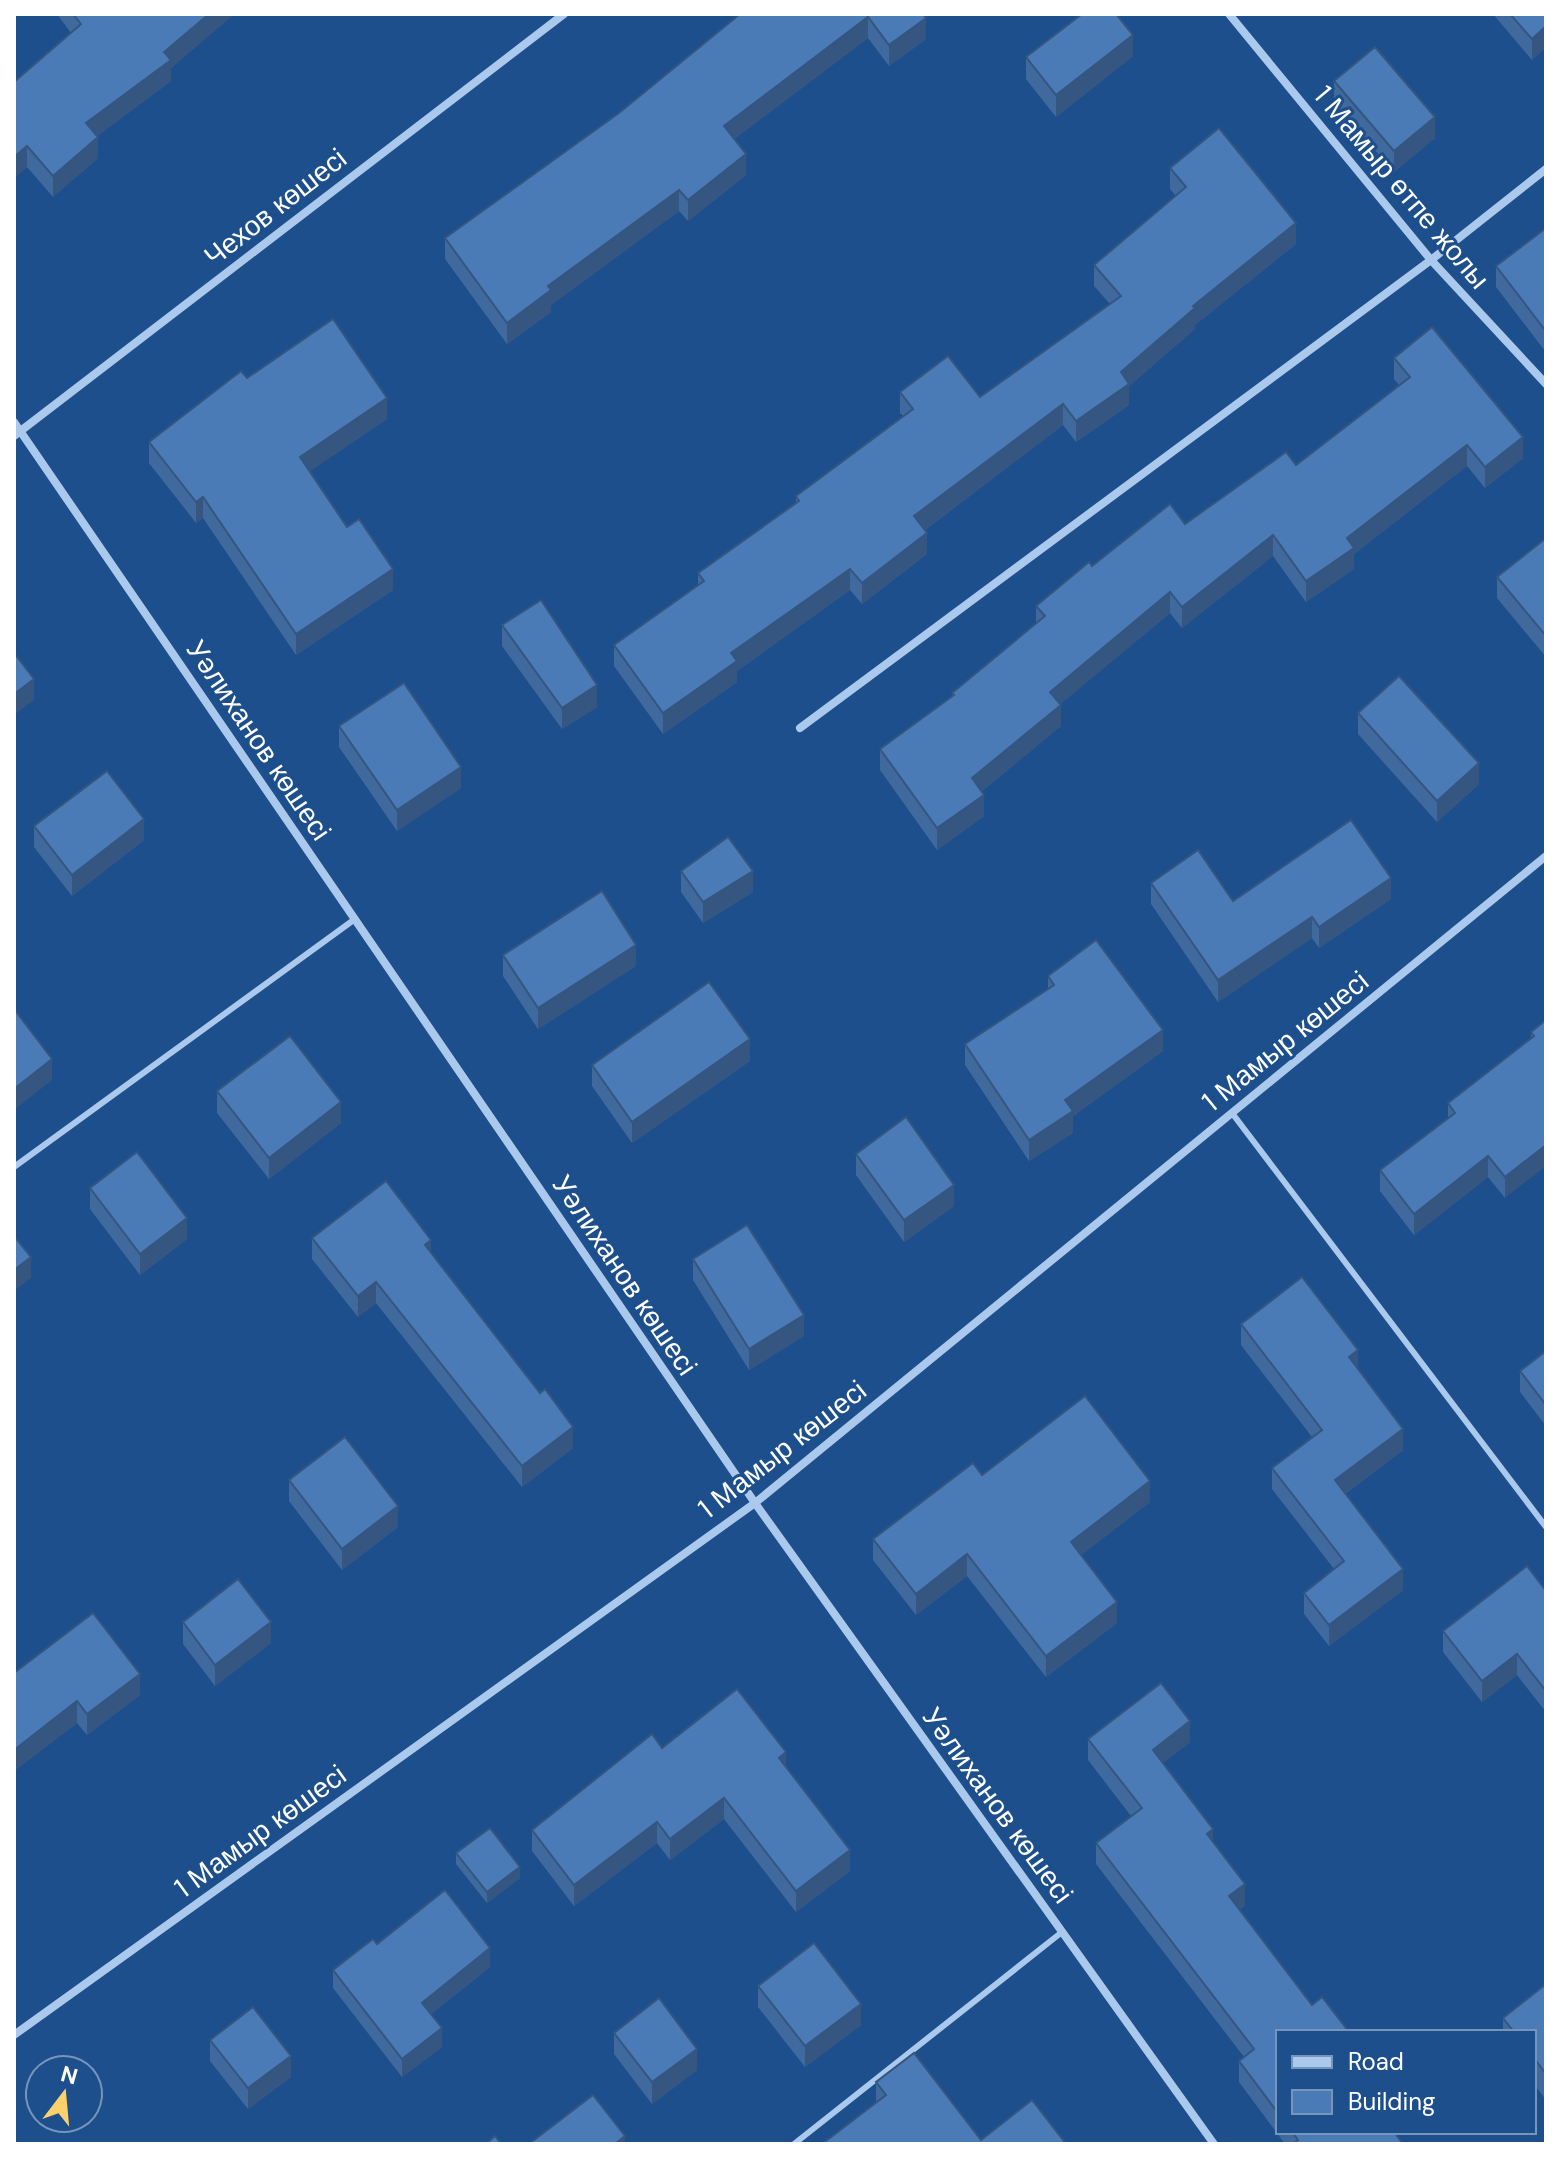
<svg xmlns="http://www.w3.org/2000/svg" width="1560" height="2158" viewBox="0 0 1560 2158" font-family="'DM Sans',sans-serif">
	<rect width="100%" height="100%" fill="#1d4f8d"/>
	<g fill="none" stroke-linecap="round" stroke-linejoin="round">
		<!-- lane -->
		<g stroke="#aac9ed" stroke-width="6">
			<polyline points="1232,1113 1546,1527"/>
			<polyline points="14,1167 355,919"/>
			<polyline points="794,2144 1062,1932"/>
		</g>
		<!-- street -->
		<g stroke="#aac9ed" stroke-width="8">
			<polyline points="1229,14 1431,260 1546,384"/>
			<polyline points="14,422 755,1503 1214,2144"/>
			<polyline points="14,436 564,14"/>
			<polyline points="800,728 1431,260 1546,169"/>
			<polyline points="14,2035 755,1503 1546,856"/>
		</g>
	</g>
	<!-- wall -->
	<g fill="#406a9d">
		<polygon points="57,14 234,14 171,68 171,81 97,136 98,158 53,197 27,167 14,178 14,82 71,33"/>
		<polygon points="740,14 923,14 926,39 889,66 868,38 734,139 746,175 688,221 679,211 551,305 551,312 507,344 445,259 445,238 619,113"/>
		<polygon points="1493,14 1546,14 1546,47 1532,60"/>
		<polygon points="1133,56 1056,117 1026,79 1026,57"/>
		<polygon points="1334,81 1435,138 1394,172 1334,103"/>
		<polygon points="1170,168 1296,244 1195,325 1195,329 1129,386 1129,405 1076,442 1063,425 925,530 927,554 862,604 850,590 737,671 737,682 663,734 614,666 614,645 698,585 698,573 796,503 796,496 903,416 900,413 900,392 980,397 1110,304 1094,286 1094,265 1176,196 1170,189"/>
		<polygon points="1546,228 1546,350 1545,351 1496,287 1496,266"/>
		<polygon points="1394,358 1523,458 1485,488 1467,466 1354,554 1354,569 1306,602 1273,556 1182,628 1170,613 1060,704 1061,726 982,791 984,816 937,850 880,770 880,749 952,697 952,693 1036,623 1036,606 1092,566 1185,524 1296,465 1399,385 1394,379"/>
		<polygon points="247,378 387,419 310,471 347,527 393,590 296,655 203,518 196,523 149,463 149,442"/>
		<polygon points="1546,538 1546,657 1497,598 1497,577"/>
		<polygon points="502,625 597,707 562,729 502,646"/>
		<polygon points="1358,713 1479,784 1437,822 1358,734"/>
		<polygon points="339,726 461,788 397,831 339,747"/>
		<polygon points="34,826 144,840 72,896 34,847"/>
		<polygon points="681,871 753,892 703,923 681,892"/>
		<polygon points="1151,883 1233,901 1391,899 1319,948 1312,938 1218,1002 1151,904"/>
		<polygon points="503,955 636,966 538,1029 503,976"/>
		<polygon points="1048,976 1163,1051 1073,1116 1073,1133 1029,1161 965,1065 965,1044 1048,989"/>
		<polygon points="1546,1020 1505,1198 1488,1177 1414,1235 1380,1191 1380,1170 1448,1119 1448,1103 1531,1038 1531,1032"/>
		<polygon points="750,1061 632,1143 592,1086 592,1065"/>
		<polygon points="217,1091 341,1123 269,1179 217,1113"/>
		<polygon points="856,1154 954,1206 904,1242 856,1175"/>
		<polygon points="90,1188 187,1239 140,1275 90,1209"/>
		<polygon points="312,1238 431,1252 573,1448 522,1487 376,1303 358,1317 312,1259"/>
		<polygon points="693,1259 804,1336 749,1370 693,1280"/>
		<polygon points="1241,1324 1358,1369 1403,1450 1345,1494 1403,1590 1329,1646 1304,1614 1304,1593 1334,1569 1272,1489 1272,1468 1312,1437 1241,1345"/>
		<polygon points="1546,1351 1546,1426 1520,1392 1520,1371"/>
		<polygon points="982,1475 1150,1502 1081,1555 1117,1623 1046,1677 967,1576 916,1615 873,1560 873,1539"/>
		<polygon points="289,1480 398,1527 342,1570 289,1501"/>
		<polygon points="1546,1591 1546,1712 1517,1675 1482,1702 1443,1652 1443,1631"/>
		<polygon points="183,1622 271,1643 215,1686 183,1644"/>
		<polygon points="14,1673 140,1695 87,1735 77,1723 14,1771"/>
		<polygon points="1088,1739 1190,1742 1163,1763 1213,1843 1245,1905 1239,1910 1278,2032 1278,2132 1394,2132 1403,2144 1285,2144 1239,2082 1239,2061 1244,2057 1096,1864 1096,1843 1131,1816 1088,1760"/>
		<polygon points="662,1748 786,1766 850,1871 796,1912 724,1819 670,1860 657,1843 574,1906 532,1851 532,1830"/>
		<polygon points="456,1853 520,1878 487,1903 456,1864"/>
		<polygon points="377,1944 490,1967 431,2014 442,2047 402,2077 333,1988 333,1970"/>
		<polygon points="1546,1984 1546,2100 1534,2084 1534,2032 1503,2032 1503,2018"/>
		<polygon points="758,1986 861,2025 805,2067 758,2007"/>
		<polygon points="614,2033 697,2070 652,2104 614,2054"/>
		<polygon points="210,2040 291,2077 248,2109 210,2061"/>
		<polygon points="876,2082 981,2140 822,2144 876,2103"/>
	</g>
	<!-- shaded-wall -->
	<g fill="#345680">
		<polygon points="209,14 234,14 171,68 171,81 86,144 86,123 164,52"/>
		<polygon points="868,17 868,38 724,147 724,126"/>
		<polygon points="926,18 926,39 889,66 889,45"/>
		<polygon points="1546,26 1546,47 1532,60 1532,39"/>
		<polygon points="1133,35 1133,56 1056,117 1056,95"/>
		<polygon points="1435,117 1435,138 1394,172 1394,151"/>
		<polygon points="98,137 98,158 53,197 53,176"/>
		<polygon points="27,146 27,167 14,178 14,157"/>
		<polygon points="746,154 746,175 688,221 688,200"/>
		<polygon points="679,190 679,211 551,305 551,312 507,344 507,323 548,286"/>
		<polygon points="1296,223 1296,244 1195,325 1195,329 1129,386 1129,405 1076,442 1076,421 1121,372 1193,306"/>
		<polygon points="1546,329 1546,350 1545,351 1545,330"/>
		<polygon points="387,398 387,419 300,478 300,457"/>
		<polygon points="1063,404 1063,425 914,538 914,516"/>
		<polygon points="1523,437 1523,458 1485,488 1485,467"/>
		<polygon points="1467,445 1467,466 1354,554 1354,569 1306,602 1306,581 1347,538"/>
		<polygon points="203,497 203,518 196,523 196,502"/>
		<polygon points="927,533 927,554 862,604 862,583"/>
		<polygon points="1273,535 1273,556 1182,628 1182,607"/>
		<polygon points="393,569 393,590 296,655 296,634"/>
		<polygon points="850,569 850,590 737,671 737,682 663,734 663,713 731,653"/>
		<polygon points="1170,592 1170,613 1050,713 1050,692"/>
		<polygon points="34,679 34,700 14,715 14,694"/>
		<polygon points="597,685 597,707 562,729 562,708"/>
		<polygon points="1061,705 1061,726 972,799 972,778"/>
		<polygon points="1479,763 1479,784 1437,822 1437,801"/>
		<polygon points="461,767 461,788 397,831 397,810"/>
		<polygon points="984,795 984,816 937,850 937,828"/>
		<polygon points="144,819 144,840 72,896 72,875"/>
		<polygon points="753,871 753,892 703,923 703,902"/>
		<polygon points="1391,878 1391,899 1319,948 1319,927"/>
		<polygon points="1312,917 1312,938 1218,1002 1218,980"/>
		<polygon points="636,945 636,966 538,1029 538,1008"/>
		<polygon points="1163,1030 1163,1051 1073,1116 1073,1133 1029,1161 1029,1140 1065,1100"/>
		<polygon points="750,1039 750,1061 632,1143 632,1122"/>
		<polygon points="52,1059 52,1080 14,1110 14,1089"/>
		<polygon points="341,1102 341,1123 269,1179 269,1158"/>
		<polygon points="1546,1145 1546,1166 1505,1198 1505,1177"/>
		<polygon points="1488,1156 1488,1177 1414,1235 1414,1214"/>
		<polygon points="954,1185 954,1206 904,1242 904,1220"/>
		<polygon points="187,1218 187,1239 140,1275 140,1254"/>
		<polygon points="431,1240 431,1261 425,1245"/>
		<polygon points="31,1257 31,1278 14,1291 14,1270"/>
		<polygon points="376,1282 376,1303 358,1317 358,1296"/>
		<polygon points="804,1315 804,1336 749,1370 749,1349"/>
		<polygon points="1358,1350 1358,1371 1349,1357"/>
		<polygon points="573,1427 573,1448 522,1487 522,1466"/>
		<polygon points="1403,1429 1403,1450 1335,1501 1335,1480"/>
		<polygon points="1150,1481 1150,1502 1071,1563 1071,1542"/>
		<polygon points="398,1506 398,1527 342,1570 342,1549"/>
		<polygon points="967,1554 967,1576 916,1615 916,1594"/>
		<polygon points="1403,1569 1403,1590 1329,1646 1329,1625"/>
		<polygon points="1117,1602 1117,1623 1046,1677 1046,1656"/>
		<polygon points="271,1622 271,1643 215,1686 215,1665"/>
		<polygon points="1517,1654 1517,1675 1482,1702 1482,1681"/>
		<polygon points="140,1674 140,1695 87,1735 87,1714"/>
		<polygon points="77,1701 77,1723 14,1771 14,1750"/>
		<polygon points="1190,1721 1190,1742 1153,1771 1153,1750"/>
		<polygon points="786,1752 786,1774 779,1758"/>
		<polygon points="724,1798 724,1819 670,1860 670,1839"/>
		<polygon points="657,1822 657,1843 574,1906 574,1885"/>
		<polygon points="1213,1829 1213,1851 1207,1834"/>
		<polygon points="850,1850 850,1871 796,1912 796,1891"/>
		<polygon points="520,1867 520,1878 487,1903 487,1892"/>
		<polygon points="1245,1884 1245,1905 1229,1917 1229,1896"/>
		<polygon points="490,1948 490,1967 422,2021 422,2003"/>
		<polygon points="861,2004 861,2025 805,2067 805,2046"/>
		<polygon points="442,2028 442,2047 402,2077 402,2059"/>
		<polygon points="697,2049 697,2070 652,2104 652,2082"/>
		<polygon points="291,2056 291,2077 248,2109 248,2088"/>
		<polygon points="625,2136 625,2144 615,2144"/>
	</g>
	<!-- building -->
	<g fill="#4a7bb7" stroke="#345680" stroke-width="2">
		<polygon points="73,14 209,14 164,52 171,60 86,123 98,137 53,176 27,146 14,157 14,82 81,24"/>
		<polygon points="740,14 923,14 926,18 889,45 868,17 724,126 746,154 688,200 679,190 548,286 551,290 507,323 445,238 619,113"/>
		<polygon points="1082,14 1116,14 1133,35 1056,95 1026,57"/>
		<polygon points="1510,14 1546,14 1546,26 1532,39"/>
		<polygon points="1375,47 1435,117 1394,151 1334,81"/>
		<polygon points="1219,128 1296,223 1193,306 1195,308 1121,372 1129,384 1076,421 1063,404 914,516 927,533 862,583 850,569 731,653 737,661 663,713 614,645 704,581 698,573 799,501 796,496 913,409 900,392 948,356 980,397 1121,296 1094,265 1186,187 1170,168"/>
		<polygon points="1546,228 1546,329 1545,330 1496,266"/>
		<polygon points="333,319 387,398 300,457 347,527 359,519 393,569 296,634 203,497 196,502 149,442 241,371 247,378"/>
		<polygon points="1432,327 1523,437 1485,467 1467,445 1347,538 1354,548 1306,581 1273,535 1182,607 1170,592 1050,692 1061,705 972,778 984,795 937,828 880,749 954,695 952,693 1045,616 1036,606 1089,562 1092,566 1170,504 1185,524 1286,452 1296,465 1410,377 1394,358"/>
		<polygon points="1546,538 1546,636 1497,577"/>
		<polygon points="541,600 597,685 562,708 502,625"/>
		<polygon points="14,653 34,679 14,694"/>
		<polygon points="1399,676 1479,763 1437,801 1358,713"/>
		<polygon points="404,683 461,767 397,810 339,726"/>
		<polygon points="107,771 144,819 72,875 34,826"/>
		<polygon points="1351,820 1391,878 1319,927 1312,917 1218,980 1151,883 1198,850 1233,901"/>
		<polygon points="728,837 753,871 703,902 681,871"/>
		<polygon points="602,891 636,945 538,1008 503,955"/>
		<polygon points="1096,940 1163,1030 1065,1100 1073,1111 1029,1140 965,1044 1054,985 1048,976"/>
		<polygon points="709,982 750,1039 632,1122 592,1065"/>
		<polygon points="14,1009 52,1059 14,1089"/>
		<polygon points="1546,1020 1546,1145 1505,1177 1488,1156 1414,1214 1380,1170 1455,1113 1448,1103 1534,1036 1531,1032"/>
		<polygon points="290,1036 341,1102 269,1158 217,1091"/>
		<polygon points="906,1117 954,1185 904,1220 856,1154"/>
		<polygon points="137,1152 187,1218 140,1254 90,1188"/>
		<polygon points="386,1181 431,1240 425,1245 540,1393 545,1389 573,1427 522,1466 376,1282 358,1296 312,1238"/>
		<polygon points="747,1225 804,1315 749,1349 693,1259"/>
		<polygon points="14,1236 31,1257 14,1270"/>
		<polygon points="1302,1277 1358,1350 1349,1357 1403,1429 1335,1480 1403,1569 1329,1625 1304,1593 1344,1561 1272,1468 1322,1430 1241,1324"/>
		<polygon points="1546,1351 1546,1405 1520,1371"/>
		<polygon points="1085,1396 1150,1481 1071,1542 1117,1602 1046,1656 967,1554 916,1594 873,1539 973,1463 982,1475"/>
		<polygon points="345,1437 398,1506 342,1549 289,1480"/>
		<polygon points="1527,1566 1546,1591 1546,1691 1517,1654 1482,1681 1443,1631"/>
		<polygon points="238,1579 271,1622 215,1665 183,1622"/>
		<polygon points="93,1613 140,1674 87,1714 77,1701 14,1750 14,1673"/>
		<polygon points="1161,1683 1190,1721 1153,1750 1213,1829 1207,1834 1245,1884 1229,1896 1312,2005 1322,1997 1349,2032 1278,2032 1278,2113 1239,2061 1254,2049 1096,1843 1142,1808 1088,1739"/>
		<polygon points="737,1689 786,1752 779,1758 850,1850 796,1891 724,1798 670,1839 657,1822 574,1885 532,1830 652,1734 662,1748"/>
		<polygon points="490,1828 520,1867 487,1892 456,1853"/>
		<polygon points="445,1890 490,1948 422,2003 442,2028 402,2059 333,1970 373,1939 377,1944"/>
		<polygon points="814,1943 861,2004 805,2046 758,1986"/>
		<polygon points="1546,1984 1546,2074 1534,2058 1534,2032 1514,2032 1503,2018"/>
		<polygon points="659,1998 697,2049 652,2082 614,2033"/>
		<polygon points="253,2007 291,2056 248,2088 210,2040"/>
		<polygon points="914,2053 981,2140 1032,2100 1066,2144 822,2144 886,2095 876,2082"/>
		<polygon points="593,2095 625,2136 615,2144 529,2144"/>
		<polygon points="1292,2132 1394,2132 1403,2144 1293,2144 1298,2140"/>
		<polygon points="495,2136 501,2144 486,2144"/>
	</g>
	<g text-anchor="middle" stroke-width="6" stroke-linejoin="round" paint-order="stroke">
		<!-- street labels -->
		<g font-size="28" fill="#fff" stroke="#1d4f8d">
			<text transform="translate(1402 187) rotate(50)" y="10">1 Мамыр өтпе жолы</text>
			<text transform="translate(275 207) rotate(-38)" y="10">Чехов көшесі</text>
			<text transform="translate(259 740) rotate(56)" y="10">Уәлиханов көшесі</text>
			<text transform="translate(1285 1041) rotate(-39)" y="10">1 Мамыр көшесі</text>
			<text transform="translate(625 1275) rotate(56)" y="10">Уәлиханов көшесі</text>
			<text transform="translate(782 1449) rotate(-38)" y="10">1 Мамыр көшесі</text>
			<text transform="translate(998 1805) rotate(54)" y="10">Уәлиханов көшесі</text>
			<text transform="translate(260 1831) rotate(-36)" y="10">1 Мамыр көшесі</text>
		</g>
	</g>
	<!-- border -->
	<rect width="1560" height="2158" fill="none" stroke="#ffffff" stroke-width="32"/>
	<!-- legend -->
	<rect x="1276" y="2030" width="260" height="104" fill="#1d4f8d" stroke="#7795bb" stroke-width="2"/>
	<rect x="1292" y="2056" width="40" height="12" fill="#aac9ed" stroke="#7795bb" stroke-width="2"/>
	<text x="1348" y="2070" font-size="24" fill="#ffffff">Road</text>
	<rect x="1292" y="2090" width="40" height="24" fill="#4a7bb7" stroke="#7795bb" stroke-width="2"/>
	<text x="1348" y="2110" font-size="24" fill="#ffffff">Building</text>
	<!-- north arrow -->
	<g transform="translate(64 2094) rotate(16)"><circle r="38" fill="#1d4f8d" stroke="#7795bb" stroke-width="2"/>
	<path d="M0-6L14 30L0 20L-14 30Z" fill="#fdd169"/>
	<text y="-12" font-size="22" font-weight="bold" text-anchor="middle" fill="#ffffff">N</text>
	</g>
</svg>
